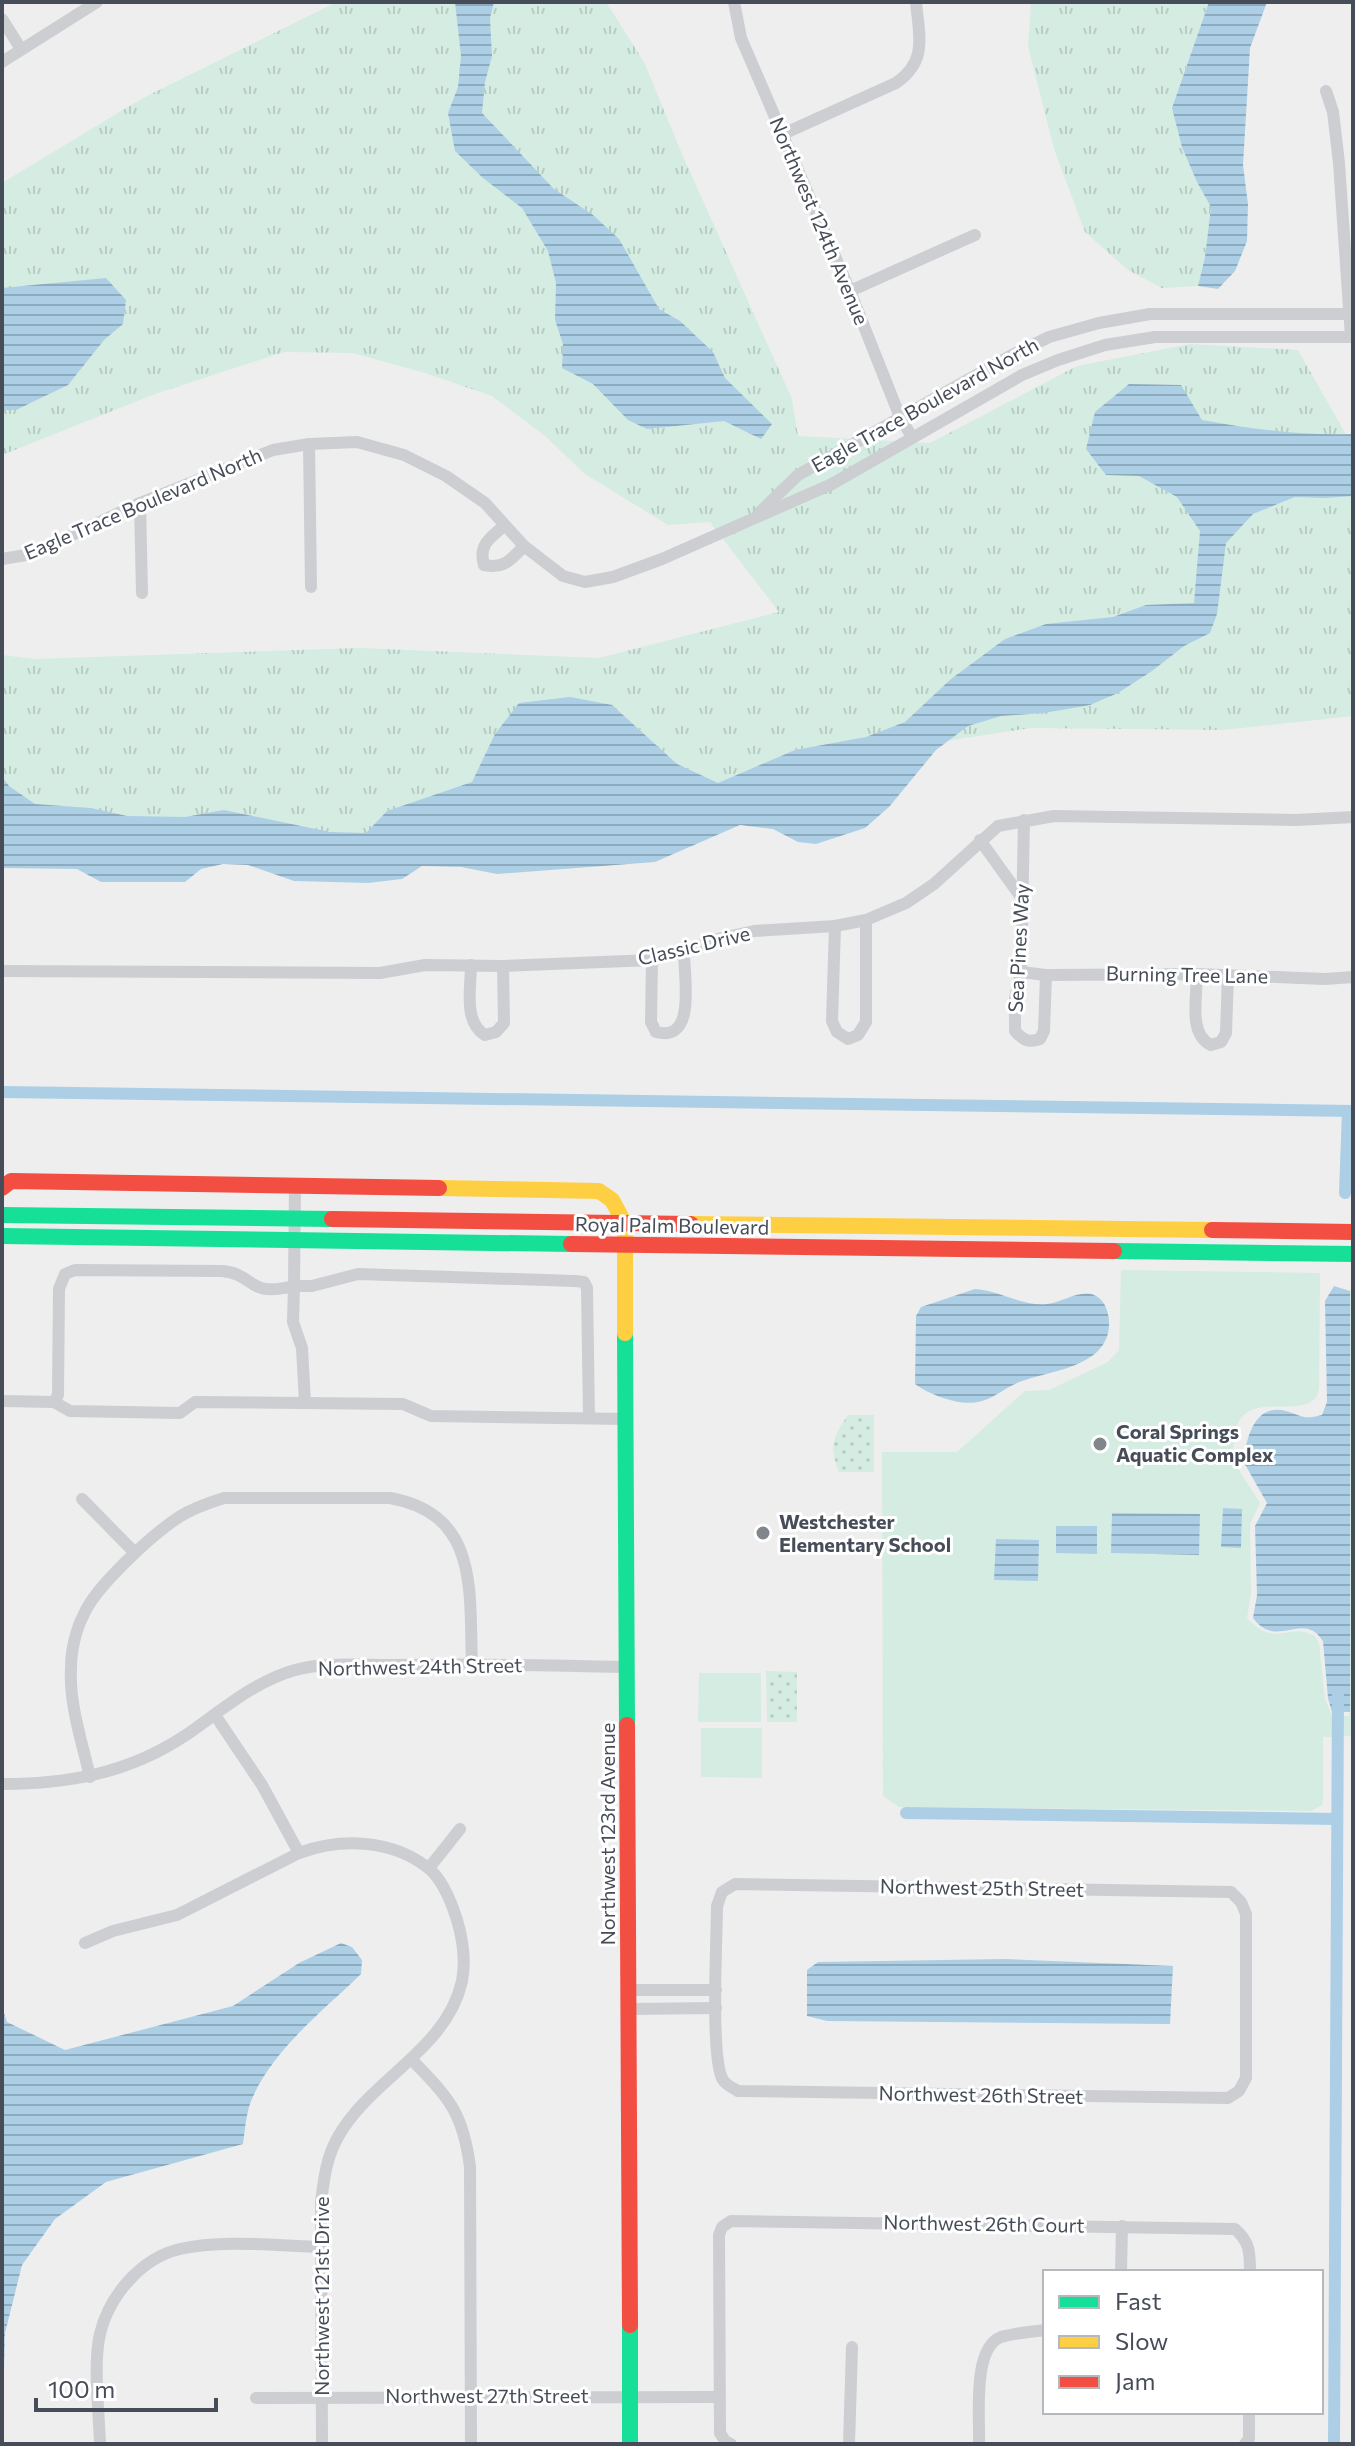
<svg xmlns="http://www.w3.org/2000/svg" width="1355" height="2446" viewBox="0 0 1355 2446" font-family="Commissioner,sans-serif">
	<defs>
		<pattern id="grass-tufts" width="24" height="20" patternUnits="userSpaceOnUse" patternTransform="scale(2)"><rect width="24" height="20" fill="#d4ece1"/><path d="M3 7l-1-3M5 7V3M7 7l1-3M15 17l-1-3M17 17v-4M19 17l1-3" fill="none" stroke="#b7ccc3"/></pattern>
		<pattern id="park-dots" width="8" height="8" patternUnits="userSpaceOnUse" patternTransform="scale(2)"><rect width="8" height="8" fill="#d4ece1"/><path d="M2 2h.1M6 6h.1" fill="none" stroke="#b7ccc3" stroke-width="1.8" stroke-linecap="round"/></pattern>
		<pattern id="water-rules" width="6" height="5" patternUnits="userSpaceOnUse" patternTransform="scale(2)"><rect width="6" height="5" fill="#accfe6"/><path d="M0 2.5h6" fill="none" stroke="#8eaabd"/></pattern>
	</defs>
	<rect width="100%" height="100%" fill="#eee"/>
	<!-- grass -->
	<g fill="url(#grass-tufts)">
		<polygon points="337,2 606,2 644,62 682,154 792,399 798,436 930,443 1077,366 1190,344 1298,350 1353,447 1353,716 1223,730 1031,728 919,745 594,847 2,844 2,655 35,659 359,648 599,658 779,612 710,522 668,525 585,474 545,436 492,396 425,373 353,353 284,352 155,394 2,455 2,183 141,99"/>
		<polygon points="1031,2 1209,2 1172,108 1197,182 1211,207 1205,257 1198,286 1162,288 1128,270 1085,232 1054,149 1028,46"/>
	</g>
	<!-- park -->
	<g fill="url(#park-dots)">
		<path d="M848,1415H874V1472H839C829,1445 832,1439 848,1415Z"/>
		<polygon points="766,1671 797,1672 797,1722 767,1722"/>
	</g>
	<!-- garden -->
	<g fill="#d4ece1">
		<path d="M1121,1270L1320,1273L1319,1389L1316,1398C1296,1417 1256,1394 1239,1421C1233,1431 1234,1448 1232,1459L1260,1503L1250,1524L1251,1594L1247,1618C1277,1650 1288,1621 1315,1636L1319,1644L1325,1699L1332,1716H1349L1350,1712V1291L1353,1286V1736L1323,1737V1800L1322,1805L1311,1811L899,1807L883,1796L882,1452H957L1025,1391L1049,1390L1108,1362L1119,1350Z"/>
		<polygon points="699,1673 761,1673 761,1722 698,1722"/>
		<polygon points="701,1728 762,1728 762,1778 701,1777"/>
	</g>
	<!-- water -->
	<g fill="url(#water-rules)">
		<polygon points="455,2 494,2 490,18 492,56 485,82 482,113 554,189 593,215 619,239 659,309 680,321 713,352 725,378 772,424 761,439 724,421 647,429 628,420 593,384 562,368 563,344 555,320 556,283 548,251 522,208 483,178 455,151 448,113 458,87 461,56"/>
		<polygon points="1209,2 1267,2 1250,48 1243,165 1248,204 1247,241 1235,271 1218,289 1198,286 1205,257 1211,207 1197,182 1182,147 1172,108"/>
		<polygon points="106,278 126,300 123,324 104,340 68,385 16,410 2,410 2,288"/>
		<path d="M1129,384L1181,385L1202,420C1252,429 1302,436 1353,434V496L1325,498L1295,497L1253,514L1226,543L1217,614L1210,633L1184,646L1152,671L1118,693L1090,705L1044,713L1001,716L968,726L936,750L889,807L865,828L816,844L798,842L773,829L740,825L655,862L497,874L461,867L422,866L402,879L368,883L294,881L248,865L223,864L201,869L185,882H101L77,869L2,868V777L9,786L35,804L91,808L127,816L185,817L224,810L330,832L366,833L387,811L472,782L495,734L519,703L570,697L612,705L677,764L718,783L795,750L866,737L905,722L951,679L1005,639L1046,624L1113,617L1146,605L1194,603L1200,531L1177,497L1139,476L1106,475L1086,449L1095,412Z"/>
		<path d="M1334,1286L1350,1291V1712H1332L1328,1698L1323,1641C1302,1609 1278,1651 1253,1618L1257,1595L1255,1526L1267,1503L1243,1461C1247,1438 1254,1403 1286,1411C1303,1416 1303,1420 1322,1415L1327,1402L1325,1301Z"/>
		<path d="M975,1289C999,1290 1023,1307 1047,1304C1061,1303 1080,1289 1094,1295C1104,1299 1108,1310 1109,1320C1112,1368 1049,1370 1017,1383C1005,1388 991,1400 978,1402C959,1406 930,1395 915,1384L916,1316L921,1307Z"/>
		<polygon points="1223,1508 1242,1509 1241,1548 1221,1547"/>
		<polygon points="1112,1513 1200,1514 1199,1555 1111,1553"/>
		<polygon points="1056,1526 1097,1526 1097,1554 1056,1553"/>
		<polygon points="996,1539 1039,1540 1038,1581 994,1580"/>
		<path d="M341,1943L352,1947L362,1960L361,1974C323,2011 272,2050 251,2101C246,2114 245,2130 243,2144L106,2182L55,2219L22,2265L5,2333L2,2444V2007L7,2022L65,2050L233,2006L299,1963Z"/>
		<polygon points="1005,1959 1173,1966 1170,2024 827,2021 807,2016 807,1970 818,1962"/>
	</g>
	<g fill="none" stroke-linecap="round" stroke-linejoin="round">
		<!-- canal -->
		<g stroke="#accfe6" stroke-width="12">
			<polyline points="2,1092 1353,1111"/>
			<polyline points="1345,1193 1348,1111"/>
			<polyline points="906,1813 1337,1819"/>
			<polyline points="1334,2444 1338,1695"/>
		</g>
		<!-- street -->
		<g stroke="#ccced1" stroke-width="12">
			<polyline points="734,2 741,38 850,291 900,417 912,437"/>
			<polyline points="2,19 21,49"/>
			<polyline points="2,62 97,2"/>
			<polyline points="1326,91 1333,112 1339,163 1351,337"/>
			<path d="M783,134L896,83C928,61 919,36 916,2"/>
			<polyline points="850,291 975,235"/>
			<polyline points="309,444 311,587"/>
			<polyline points="140,503 142,593"/>
			<polyline points="760,512 798,475 1012,355 1049,337 1099,323 1150,314 1353,314"/>
			<path d="M504,526C490,538 478,545 484,565C504,569 511,560 524,546"/>
			<polyline points="2,559 32,554 140,503 273,450 309,444 357,442 404,455 446,476 485,503 524,546 563,576 585,582 613,577 662,559 832,484 1022,375 1058,360 1105,345 1155,337 1353,337"/>
			<path d="M1024,820L1021,972L1015,998V1031C1023,1040 1028,1043 1040,1039L1044,1031L1046,975"/>
			<polyline points="980,840 1023,900"/>
			<polyline points="835,926 832,1021 837,1032 848,1039 858,1035 866,1022 866,920"/>
			<path d="M652,960L651,1022L656,1032C697,1043 684,977 684,952"/>
			<path d="M471,965C471,987 463,1022 485,1035L496,1032L504,1023L503,966"/>
			<polyline points="2,971 380,973 425,965 503,966 652,960 684,952 717,939 754,931 835,926 866,920 906,903 934,884 998,826 1054,816 1296,820 1353,817"/>
			<polyline points="1021,972 1046,975 1197,974 1325,979 1353,977"/>
			<path d="M1197,974C1197,997 1188,1034 1211,1045L1221,1042L1226,1033L1228,975"/>
			<polyline points="3,1401 54,1402 70,1411 180,1413 195,1402 403,1404 431,1416 626,1419"/>
			<path d="M54,1402L58,1395L59,1289L65,1274L75,1270L222,1271C256,1274 246,1298 294,1286L295,1185"/>
			<polyline points="305,1403 302,1348 293,1322 294,1286 312,1286 358,1274 575,1281 584,1282 587,1288 589,1418"/>
			<polyline points="82,1499 135,1553"/>
			<polyline points="215,1715 262,1785 299,1853"/>
			<path d="M90,1777C82,1742 69,1704 71,1668C71,1650 76,1629 84,1614C96,1586 153,1534 179,1517C193,1508 208,1503 224,1498H390C480,1514 469,1592 472,1664"/>
			<path d="M2,1784C69,1784 129,1773 186,1735C221,1711 253,1682 295,1670C324,1662 361,1665 391,1665C470,1664 549,1665 628,1667"/>
			<polyline points="429,1868 460,1829"/>
			<path d="M735,1884L1231,1892L1241,1902L1246,1914V2078L1239,2091L1228,2098L738,2091C733,2088 726,2085 723,2080C710,2059 717,1938 717,1906L722,1892Z"/>
			<path d="M85,1943L113,1931L177,1915L299,1853C341,1838 390,1839 427,1867C442,1878 452,1904 457,1920C463,1940 466,1960 462,1981C447,2050 370,2079 338,2137C326,2158 324,2179 321,2202L322,2444"/>
			<polyline points="628,1990 716,1990"/>
			<polyline points="628,2009 716,2008"/>
			<path d="M411,2059C449,2098 463,2112 470,2167L471,2444"/>
			<polyline points="1121,2272 1122,2226"/>
			<polyline points="256,2398 718,2397"/>
			<path d="M100,2444C99,2413 93,2363 100,2334C109,2296 141,2258 180,2249C222,2239 278,2246 321,2247"/>
			<path d="M731,2444L725,2441L720,2433L719,2235L722,2227L731,2221L1235,2229C1250,2242 1250,2253 1250,2272"/>
			<polyline points="849,2444 852,2347"/>
			<path d="M979,2444C980,2417 972,2348 1001,2337C1014,2333 1031,2332 1045,2330"/>
			<polyline points="1245,2444 1249,2439 1249,2412"/>
		</g>
		<!-- fast -->
		<g stroke="#16e098" stroke-width="16">
			<polyline points="2,1215 332,1219"/>
			<polyline points="2,1236 571,1244"/>
			<polyline points="1114,1251 1353,1254"/>
			<polyline points="625,1333 627,1725"/>
			<polyline points="630,2325 630,2444"/>
		</g>
		<!-- slow -->
		<g stroke="#ffcf43" stroke-width="16">
			<polyline points="439,1188 599,1191 612,1200 625,1224 625,1333"/>
			<polyline points="691,1224 1212,1230"/>
		</g>
		<!-- jam -->
		<g stroke="#f24e42" stroke-width="16">
			<polyline points="2,1188 11,1181 439,1188"/>
			<polyline points="332,1219 691,1224"/>
			<polyline points="1212,1230 1353,1232"/>
			<polyline points="571,1244 1114,1251"/>
			<polyline points="627,1725 630,2325"/>
		</g>
	</g>
	<!-- markers -->
	<g fill="#81858c" stroke="#fff" stroke-width="3">
		<circle cx="1100" cy="1444" r="8"/>
		<circle cx="763" cy="1533" r="8"/>
	</g>
	<g text-anchor="middle" stroke-width="6" stroke-linejoin="round" paint-order="stroke">
		<!-- street labels -->
		<g font-size="20" fill="#474d58" stroke="#fff">
			<text transform="translate(819 221) rotate(67)" y="7">Northwest 124th Avenue</text>
			<text transform="translate(925 405) rotate(-29)" y="7">Eagle Trace Boulevard North</text>
			<text transform="translate(143 504) rotate(-23)" y="7">Eagle Trace Boulevard North</text>
			<text transform="translate(694 946) rotate(-13)" y="7">Classic Drive</text>
			<text transform="translate(1019 948) rotate(-87)" y="7">Sea Pines Way</text>
			<text transform="translate(1187 975) rotate(1)" y="7">Burning Tree Lane</text>
			<text transform="translate(672 1226) rotate(1)" y="7">Royal Palm Boulevard</text>
			<text transform="translate(420 1667) rotate(-1)" y="7">Northwest 24th Street</text>
			<text transform="translate(608 1834) rotate(-90)" y="7">Northwest 123rd Avenue</text>
			<text transform="translate(982 1888) rotate(1)" y="7">Northwest 25th Street</text>
			<text transform="translate(981 2095) rotate(1)" y="7">Northwest 26th Street</text>
			<text transform="translate(984 2224) rotate(1)" y="7">Northwest 26th Court</text>
			<text transform="translate(322 2296) rotate(-90)" y="7">Northwest 121st Drive</text>
			<text x="487" y="2403">Northwest 27th Street</text>
		</g>
		<!-- poi labels -->
		<g font-size="20" font-weight="bold" fill="#474d58" stroke="#fff" text-anchor="start">
			<text x="1116" y="1439">Coral Springs<tspan x="1116" dy="23">Aquatic Complex</tspan></text>
			<text x="779" y="1529">Westchester<tspan x="779" dy="23">Elementary School</tspan></text>
		</g>
	</g>
	<!-- border -->
	<rect width="1355" height="2446" fill="none" stroke="#474d58" stroke-width="8"/>
	<!-- legend -->
	<rect x="1043" y="2270" width="280" height="144" fill="#ffffff" stroke="#b5b8bc" stroke-width="2"/>
	<rect x="1059" y="2296" width="40" height="12" fill="#16e098" stroke="#b5b8bc" stroke-width="2"/>
	<text x="1115" y="2310" font-size="24" fill="#474d58">Fast</text>
	<rect x="1059" y="2336" width="40" height="12" fill="#ffcf43" stroke="#b5b8bc" stroke-width="2"/>
	<text x="1115" y="2350" font-size="24" fill="#474d58">Slow</text>
	<rect x="1059" y="2376" width="40" height="12" fill="#f24e42" stroke="#b5b8bc" stroke-width="2"/>
	<text x="1115" y="2390" font-size="24" fill="#474d58">Jam</text>
	<!-- scale -->
	<path d="M36 2398v12h180v-12" fill="none" stroke="#474d58" stroke-width="4"/>
	<text x="48" y="2398" font-size="24" fill="#474d58" stroke="#ffffff" stroke-width="6" paint-order="stroke">100 m</text>
</svg>
